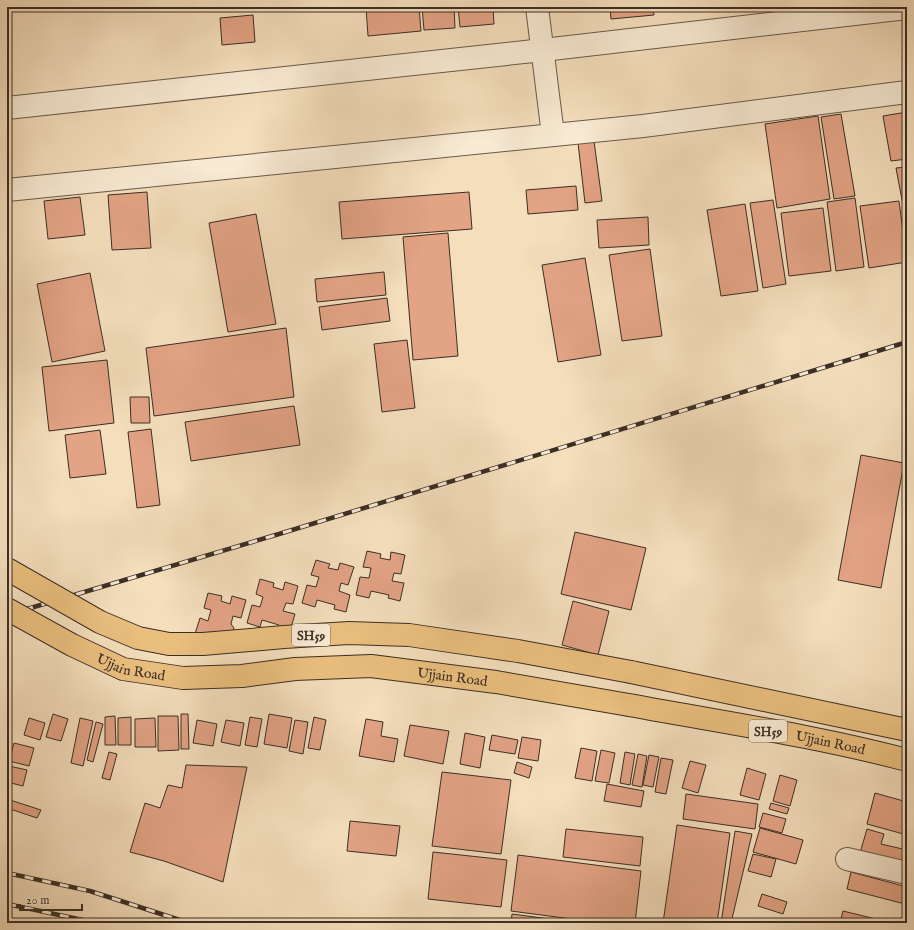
<svg xmlns="http://www.w3.org/2000/svg" width="914" height="930" viewBox="0 0 914 930" font-family="'IM FELL English',serif">
	<rect width="100%" height="100%" fill="#f4debc"/>
	<filter id="stains"><feTurbulence type="fractalNoise" baseFrequency=".005" numOctaves="4"/><feColorMatrix values="0 0 0 0 .2 0 0 0 0 .09 0 0 0 0 .02 0 0 0 .5 -.17"/></filter>
	<radialGradient id="worn" r=".72"><stop offset=".6" stop-color="#630" stop-opacity="0"/><stop offset="1" stop-color="#630" stop-opacity=".3"/></radialGradient>
	<!-- building -->
	<g fill="#e3a385" stroke="#3b2e25">
		<polygon points="366,7 419,7 421,31 368,36"/>
		<polygon points="422,7 454,7 455,28 424,30"/>
		<polygon points="458,7 493,7 494,24 460,27"/>
		<polygon points="610,7 653,7 654,15 611,19"/>
		<polygon points="253,15 255,42 222,45 220,18"/>
		<polygon points="907,112 907,159 891,161 883,116"/>
		<polygon points="841,114 855,196 834,199 821,117"/>
		<polygon points="818,116 830,199 777,208 765,124"/>
		<polygon points="594,141 602,201 585,203 578,143"/>
		<polygon points="907,167 907,221 906,221 896,168"/>
		<polygon points="576,186 578,210 528,214 526,190"/>
		<polygon points="147,192 151,248 112,250 108,195"/>
		<polygon points="469,192 472,229 342,239 339,202"/>
		<polygon points="80,197 85,235 48,239 44,201"/>
		<polygon points="855,198 864,267 836,271 827,202"/>
		<polygon points="773,200 786,284 763,288 750,203"/>
		<polygon points="899,201 907,262 869,268 860,206"/>
		<polygon points="745,204 758,291 721,296 707,210"/>
		<polygon points="823,208 831,271 789,276 781,213"/>
		<polygon points="256,214 276,324 228,332 209,223"/>
		<polygon points="648,217 649,245 599,248 597,220"/>
		<polygon points="448,233 458,356 413,360 403,237"/>
		<polygon points="650,249 662,336 622,341 609,255"/>
		<polygon points="585,258 601,355 558,362 542,265"/>
		<polygon points="384,272 386,295 317,302 315,279"/>
		<polygon points="90,273 105,351 52,362 37,284"/>
		<polygon points="387,298 390,321 322,330 319,307"/>
		<polygon points="286,328 294,397 154,416 146,348"/>
		<polygon points="407,340 415,408 382,412 374,344"/>
		<polygon points="107,360 114,423 49,431 42,367"/>
		<polygon points="130,397 149,397 150,423 131,423"/>
		<polygon points="294,406 300,445 191,461 185,422"/>
		<polygon points="151,429 160,505 137,508 128,432"/>
		<polygon points="100,430 106,474 70,478 65,435"/>
		<polygon points="861,455 904,463 881,588 838,580"/>
		<polygon points="907,516 907,537 903,536"/>
		<polygon points="575,532 646,548 631,610 561,594"/>
		<polygon points="367,551 381,554 380,558 390,560 391,552 405,555 401,574 394,573 392,581 404,583 400,601 388,598 389,595 371,591 369,598 356,595 360,577 369,578 371,568 363,567"/>
		<polygon points="316,560 330,564 328,568 338,570 340,563 354,567 348,585 341,583 339,591 350,595 346,612 334,609 335,605 317,600 315,607 302,603 307,585 316,587 319,577 311,575"/>
		<polygon points="260,579 274,583 273,587 283,590 285,582 298,586 293,604 286,603 283,611 295,614 290,631 278,628 279,625 262,620 260,627 247,623 252,605 260,607 263,597 256,594"/>
		<polygon points="208,593 222,596 221,601 230,604 232,596 246,600 241,618 233,616 231,624 234,628 231,638 194,637 200,618 208,621 211,610 204,608"/>
		<polygon points="573,601 609,611 598,655 562,645"/>
		<polygon points="53,714 68,719 61,741 46,737"/>
		<polygon points="181,714 188,714 189,749 181,749"/>
		<polygon points="269,714 292,718 287,748 264,744"/>
		<polygon points="115,716 116,745 105,745 105,717"/>
		<polygon points="158,716 178,716 179,750 158,751"/>
		<polygon points="131,717 131,745 118,745 118,718"/>
		<polygon points="250,717 262,719 257,747 245,745"/>
		<polygon points="314,717 326,720 320,750 308,748"/>
		<polygon points="29,718 45,723 40,740 24,735"/>
		<polygon points="80,718 93,721 83,766 71,763"/>
		<polygon points="155,718 156,747 135,747 135,719"/>
		<polygon points="366,719 383,722 381,736 398,739 394,762 359,756"/>
		<polygon points="197,720 217,724 213,746 193,743"/>
		<polygon points="226,720 244,723 240,746 221,742"/>
		<polygon points="295,720 308,722 303,754 289,751"/>
		<polygon points="96,722 103,724 93,762 87,760"/>
		<polygon points="410,725 449,731 443,764 404,756"/>
		<polygon points="465,733 485,737 480,768 460,764"/>
		<polygon points="492,735 518,740 515,754 489,750"/>
		<polygon points="522,737 541,740 538,761 518,758"/>
		<polygon points="14,743 34,748 29,766 9,761"/>
		<polygon points="581,748 597,751 592,781 575,778"/>
		<polygon points="601,750 615,753 609,783 595,781"/>
		<polygon points="109,752 117,754 110,780 102,778"/>
		<polygon points="625,752 635,754 630,785 620,783"/>
		<polygon points="638,754 647,756 642,787 632,785"/>
		<polygon points="649,755 659,757 653,787 643,785"/>
		<polygon points="661,758 673,760 666,794 655,792"/>
		<polygon points="690,761 706,765 698,793 682,788"/>
		<polygon points="517,762 532,767 529,778 514,773"/>
		<polygon points="186,765 247,767 223,882 164,861 130,852 145,803 160,808 168,785 182,788"/>
		<polygon points="9,766 27,770 23,786 7,782 7,773"/>
		<polygon points="747,768 766,774 759,800 740,795"/>
		<polygon points="442,772 511,780 501,854 432,846"/>
		<polygon points="780,775 797,780 790,806 773,801"/>
		<polygon points="607,784 644,791 641,807 604,801"/>
		<polygon points="875,793 907,802 907,835 867,824"/>
		<polygon points="686,794 758,804 755,829 683,819"/>
		<polygon points="7,799 41,810 37,818 7,808"/>
		<polygon points="771,803 789,808 787,814 769,809"/>
		<polygon points="763,813 786,819 782,833 759,827"/>
		<polygon points="350,821 400,826 396,856 347,851"/>
		<polygon points="677,825 730,833 717,923 663,923"/>
		<polygon points="760,828 803,840 796,864 753,852"/>
		<polygon points="566,829 643,837 640,866 563,857"/>
		<polygon points="867,829 884,834 881,844 907,850 907,866 860,853"/>
		<polygon points="735,831 752,834 731,923 721,923"/>
		<polygon points="433,852 507,860 501,907 428,899"/>
		<polygon points="753,854 776,859 771,877 748,871"/>
		<polygon points="518,855 641,871 635,923 602,923 511,911"/>
		<polygon points="851,872 907,887 907,897 905,904 847,889"/>
		<polygon points="762,894 787,902 783,914 758,906"/>
		<polygon points="843,911 880,920 879,923 840,923"/>
		<polygon points="512,914 581,923 511,923"/>
	</g>
	<g fill="none" stroke-linecap="round" stroke-linejoin="round">
		<defs>
			<g id="minor">
				<polyline points="537,7 553,135"/>
				<polyline points="7,108 543,50 907,8"/>
				<polyline points="7,190 643,126 907,92"/>
				<polyline points="847,859 907,873"/>
			</g>
			<g id="primary">
				<polyline points="631,672 907,730"/>
				<path id="s1" d="M629,705C721,722 816,736 907,760"/>
			</g>
		</defs>
		<!-- minor casing -->
		<use href="#minor" stroke="#695a4b" stroke-width="24"/>
		<!-- primary casing -->
		<use href="#primary" stroke="#3b2e25" stroke-width="24"/>
		<!-- minor -->
		<use href="#minor" stroke="#f8ead3" stroke-width="22"/>
		<!-- primary -->
		<use href="#primary" stroke="#eabf7e" stroke-width="22"/>
		<defs>
			<g id="rail">
				<polyline points="7,615 279,534 907,342"/>
				<polyline points="7,873 90,891 189,923"/>
				<polyline points="7,904 97,923"/>
			</g>
		</defs>
		<!-- rail casing -->
		<use href="#rail" stroke="#3b2e25" stroke-width="4.5"/>
		<!-- rail -->
		<use href="#rail" stroke="#f8ead3" stroke-width="3" stroke-dasharray="9" stroke-linecap="butt"/>
		<defs>
			<g id="primary-bridge">
				<polyline points="7,569 100,622 138,638 169,644 203,644 284,637 349,633 409,635 518,651 631,672"/>
				<path id="s2" d="M7,609L72,645L123,669L183,678L242,676L295,669L371,666L496,682L629,705"/>
			</g>
		</defs>
		<!-- primary-bridge casing -->
		<use href="#primary-bridge" stroke="#3b2e25" stroke-width="24" stroke-linecap="butt"/>
		<!-- primary-bridge -->
		<use href="#primary-bridge" stroke="#eabf7e" stroke-width="22"/>
	</g>
	<g text-anchor="middle" stroke-width="3" stroke-linejoin="round" paint-order="stroke">
		<!-- shield labels -->
		<g fill="#f8ead3" stroke="#746659" stroke-width="1">
			<rect x="292" y="624" width="38" height="22" rx="3"/>
			<rect x="749" y="720" width="38" height="22" rx="3"/>
		</g>
		<g font-size="13" font-weight="bold" fill="#3b2e25">
			<text x="311" y="640">SH59</text>
			<text x="768" y="736">SH59</text>
		</g>
		<!-- street labels -->
		<g font-size="14" fill="#3b2e25" stroke="#f8ead3">
			<text dy="5" stroke="none"><textPath href="#s2" startOffset="138">Ujjain Road</textPath></text>
			<text dy="5" stroke="none"><textPath href="#s2" startOffset="462">Ujjain Road</textPath></text>
			<text dy="5" stroke="none"><textPath href="#s1" startOffset="205">Ujjain Road</textPath></text>
		</g>
	</g>
	<!-- margin -->
	<rect width="914" height="930" fill="none" stroke="#f4debc" stroke-width="24"/>
	<rect x="8" y="8" width="898" height="914" fill="none" stroke="#3b2e25" stroke-width="2"/>
	<rect x="12" y="12" width="890" height="906" fill="none" stroke="#3b2e25"/>
	<!-- scale -->
	<path d="M20 904v6h62v-6" fill="none" stroke="#3b2e25" stroke-width="2"/>
	<text x="26" y="904" font-size="12" fill="#3b2e25" stroke="#f8ead3" stroke-width="3" paint-order="stroke">20 m</text>
	<rect width="100%" height="100%" filter="url(#stains)"/>
	<rect width="100%" height="100%" fill="url(#worn)"/>
</svg>
